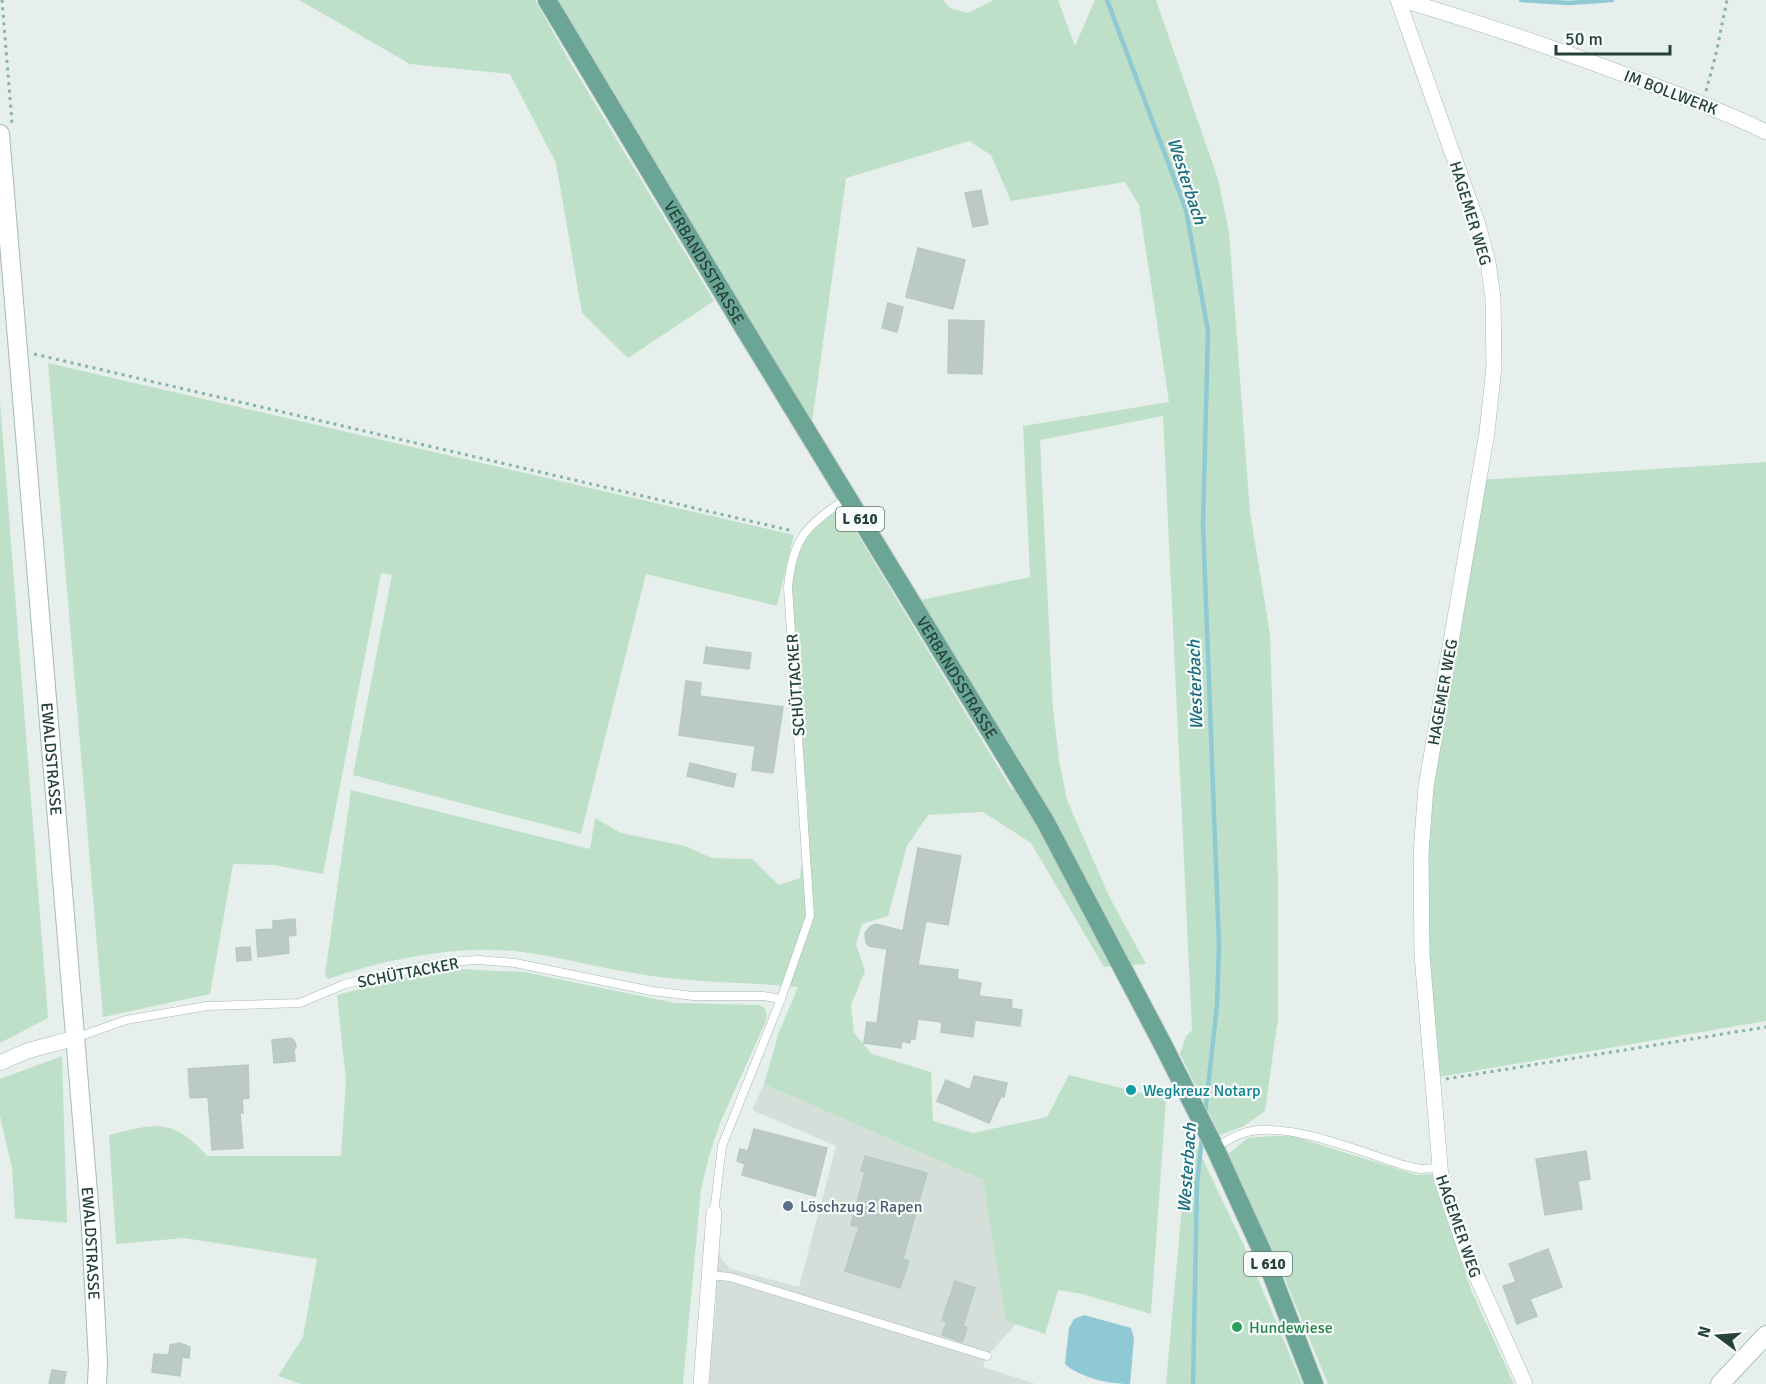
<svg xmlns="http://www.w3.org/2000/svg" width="1766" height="1384" viewBox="0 0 1766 1384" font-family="Signika,sans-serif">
	<rect width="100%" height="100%" fill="#e6efeb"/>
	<!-- built -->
	<polygon fill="#d4dfda" points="764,1084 983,1180 1006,1321 1016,1324 987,1356 983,1367 1036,1384 708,1384 716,1303 717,1245 722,1260 731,1269 799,1287 836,1146 752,1110"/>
	<!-- green -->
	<g fill="#bfe0c8">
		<polygon points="299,0 535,0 570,62 714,301 628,358 582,313 556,163 510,74 410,64"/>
		<path d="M558,0H943L950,8L968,13L994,0H1058L1075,46L1095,0H1156L1218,179L1229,232L1250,513L1270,634L1278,880V1018L1265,1111L1244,1126L1220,1135L1180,1054L1186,1036L1192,1030L1163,416L1040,440L1053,709L1059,760L1067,800L1109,896L1146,964L1104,967L1031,843L983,812L928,815L907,846L888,916L862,924L856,944L865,971L851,1005L854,1033L872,1054L931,1072L933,1121L973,1133L1047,1117L1069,1075L1166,1099L1151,1314L1082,1294L1058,1290L1045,1334L1006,1321L983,1180L764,1084L779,1032L798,987C745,982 692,983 639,974C600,968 561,957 522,952C461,944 386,959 328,979L325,975L351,790L590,849L595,818L621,833L685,846L712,858L752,859L779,885L800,878L808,809L788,587L802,544L814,527L841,507L1012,790L1028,779L921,600L1030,577L1023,426L1169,402L1139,205L1125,182L1011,201L991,155L969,141L846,178L812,422Z"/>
		<polygon points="48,363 794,535 777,606 646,574 581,834 353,775 392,575 381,573 323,874 273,865 233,864 210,994 103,1017"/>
		<polygon points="0,401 48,1018 0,1043"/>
		<polygon points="1766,462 1766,1021 1439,1077 1426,953 1426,853 1431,787 1480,480"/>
		<path d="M456,969L524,972L675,1003L759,1005L765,1008L767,1015L765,1023L720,1123L709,1156L701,1190L683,1384H301L278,1376L303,1337L317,1259L184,1238L116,1244L109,1135C155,1124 172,1117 207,1156H341L346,1081L337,995L418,974Z"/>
		<polygon points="62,1056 67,1223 15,1218 12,1168 0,1116 0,1079"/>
		<polygon points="1189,1130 1246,1250 1302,1384 1166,1384"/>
		<polygon points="1272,1136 1292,1136 1417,1175 1434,1174 1471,1290 1514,1384 1328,1384 1283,1274 1228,1154 1248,1138"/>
	</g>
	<!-- water -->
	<path fill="#8ec9d4" d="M1084,1315L1131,1328L1134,1338L1130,1384C1109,1384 1081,1378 1065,1364L1069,1328L1074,1319Z"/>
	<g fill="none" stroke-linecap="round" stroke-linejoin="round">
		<!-- stream -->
		<g stroke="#8ec9d4" stroke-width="4.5">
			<polyline points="1107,0 1186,210 1208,331 1203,524 1219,946 1217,1005 1205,1114"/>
			<polyline points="1521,0 1569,3 1612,0"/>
			<polyline points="1193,1384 1197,1184 1202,1137"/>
		</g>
	</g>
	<!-- building -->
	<g fill="#bbcac4" stroke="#b8c9c2" stroke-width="1.5">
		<polygon points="981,190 988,224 973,227 965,193"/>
		<polygon points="918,248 965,260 953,309 906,297"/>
		<polygon points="888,303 903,307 897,332 882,328"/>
		<polygon points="949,320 984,321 982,374 948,373"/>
		<polygon points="706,647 751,653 749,669 704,663"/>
		<polygon points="686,681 701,683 700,696 783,707 773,773 752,770 755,746 679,735"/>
		<polygon points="690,763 736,774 733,787 687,776"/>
		<polygon points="918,848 961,856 948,925 926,921 918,965 958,970 957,979 981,983 979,996 1012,1000 1011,1008 1022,1010 1020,1026 975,1020 973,1037 941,1032 942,1022 918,1019 915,1039 910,1039 910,1043 902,1041 901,1048 864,1043 867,1022 877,1023 887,949 869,946 866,942 865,933 871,926 876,924 903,931"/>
		<polygon points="295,919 296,935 288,936 289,953 258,957 256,930 273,929 273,921"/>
		<polygon points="250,947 251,960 237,961 236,948"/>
		<polygon points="291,1038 295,1042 296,1047 294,1050 295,1061 274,1063 272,1040"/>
		<polygon points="248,1065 249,1098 242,1099 243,1113 240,1113 243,1148 212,1150 208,1097 190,1098 188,1069"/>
		<polygon points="974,1076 1007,1083 1004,1097 1001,1096 989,1123 937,1101 946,1080 970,1090"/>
		<polygon points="754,1129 827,1148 815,1196 742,1175 745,1164 737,1161 740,1149 748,1151"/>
		<polygon points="1586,1151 1590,1179 1578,1181 1582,1209 1545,1215 1536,1159"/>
		<polygon points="865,1156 927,1173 903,1259 909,1261 900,1288 845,1271 859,1227 851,1225 865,1172 861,1171"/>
		<polygon points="1548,1249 1562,1287 1530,1299 1537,1316 1517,1324 1503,1286 1516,1282 1509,1264"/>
		<polygon points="955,1281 975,1288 963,1326 967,1328 962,1342 942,1335 947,1321 942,1320"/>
		<polygon points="180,1343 190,1347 189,1358 182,1357 180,1376 152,1372 154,1354 169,1355 170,1345"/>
		<polygon points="52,1370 66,1372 64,1384 49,1384"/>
	</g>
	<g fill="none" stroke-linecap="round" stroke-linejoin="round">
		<defs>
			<g id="lane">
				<polyline points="75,1038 126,1020 207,1006 300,1003 345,984 388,973 447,962 478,960 515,963 652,991 693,996 763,996 781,999"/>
				<path d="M1216,1147C1224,1143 1232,1137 1241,1134C1282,1118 1361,1152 1403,1165L1420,1169L1439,1168"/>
				<path d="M714,1213L722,1146L781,999L810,916L788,587C793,536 807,526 847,498"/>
				<polyline points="709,1275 730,1277 987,1356"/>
			</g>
			<g id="street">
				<polyline points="1398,0 1478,225 1488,262 1493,298 1494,367 1487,432 1426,787 1421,853 1422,955 1441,1178 1468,1257 1525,1384"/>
				<path d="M1403,0C1484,24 1563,51 1642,81C1684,97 1726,112 1766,132"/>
				<polyline points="0,1063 27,1051 75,1038"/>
				<polyline points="701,1384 714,1213"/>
			</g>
			<g id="secondary">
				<path id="s1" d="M0,134L91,1228L98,1362L97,1384"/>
				<polyline points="1720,1384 1766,1335"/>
			</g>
			<g id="primary">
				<path id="s2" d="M547,0L744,328L1045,821L1162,1043L1215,1148L1266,1260L1314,1384"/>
			</g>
		</defs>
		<!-- lane casing -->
		<use href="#lane" stroke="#a8b8b2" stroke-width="9"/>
		<!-- street casing -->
		<use href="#street" stroke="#a8b8b2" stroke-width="16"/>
		<!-- secondary casing -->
		<use href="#secondary" stroke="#a4bbb3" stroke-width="20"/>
		<!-- primary casing -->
		<use href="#primary" stroke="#c2cac8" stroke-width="20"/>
		<!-- path -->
		<g stroke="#86b3a5" stroke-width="3" stroke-dasharray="3 4.5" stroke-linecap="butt">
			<polyline points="2,0 12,123"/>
			<polyline points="1706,91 1716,54 1727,0"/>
			<polyline points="34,354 793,531"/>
			<polyline points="1446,1079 1766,1027"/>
		</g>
		<!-- lane -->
		<use href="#lane" stroke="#fff" stroke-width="8"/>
		<!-- street -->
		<use href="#street" stroke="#fff" stroke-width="15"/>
		<!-- secondary -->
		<use href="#secondary" stroke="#fff" stroke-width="18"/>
		<!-- primary -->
		<use href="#primary" stroke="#6aa596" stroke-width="18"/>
	</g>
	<!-- markers -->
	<circle fill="#0f9aa8" stroke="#f7fbf9" stroke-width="2" cx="1131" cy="1090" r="6"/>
	<circle fill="#5c6f8a" stroke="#f7fbf9" stroke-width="2" cx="788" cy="1206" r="6"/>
	<circle fill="#2e9e5b" stroke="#f7fbf9" stroke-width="2" cx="1237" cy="1327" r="6"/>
	<g text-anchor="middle" stroke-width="4.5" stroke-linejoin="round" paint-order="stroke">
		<!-- shield labels -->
		<g fill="#f7fbf9" stroke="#637a73" stroke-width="1.5">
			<rect x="836" y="507" width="48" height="24" rx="4.5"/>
			<rect x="1244" y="1252" width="48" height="24" rx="4.5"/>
		</g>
		<g font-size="15" font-weight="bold" fill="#24423a">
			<text x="860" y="524">L 610</text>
			<text x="1268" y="1269">L 610</text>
		</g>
		<!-- street labels -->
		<g font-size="16" fill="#24423a" stroke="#f7fbf9">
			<text transform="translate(1671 92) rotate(21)" y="6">IM BOLLWERK</text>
			<text transform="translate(1471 213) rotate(73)" y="6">HAGEMER WEG</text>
			<text dy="6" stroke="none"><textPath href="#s2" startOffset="306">VERBANDSSTRASSE</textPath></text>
			<text dy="6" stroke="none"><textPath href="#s2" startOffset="792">VERBANDSSTRASSE</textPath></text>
			<text transform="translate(795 685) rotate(-94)" y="6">SCHÜTTACKER</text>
			<text transform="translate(1442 692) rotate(-80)" y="6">HAGEMER WEG</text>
			<text dy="6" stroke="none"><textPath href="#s1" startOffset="627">EWALDSTRASSE</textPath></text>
			<text transform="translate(408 972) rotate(-11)" y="6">SCHÜTTACKER</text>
			<text transform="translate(1459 1226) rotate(71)" y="6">HAGEMER WEG</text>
			<text dy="6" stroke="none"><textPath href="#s1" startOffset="1113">EWALDSTRASSE</textPath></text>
		</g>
		<!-- culture labels -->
		<g font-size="16" fill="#0d838f" stroke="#f7fbf9" text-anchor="start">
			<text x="1143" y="1096">Wegkreuz Notarp</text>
		</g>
		<!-- service labels -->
		<g font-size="16" fill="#4e5e75" stroke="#f7fbf9" text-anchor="start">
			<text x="800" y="1212">Löschzug 2 Rapen</text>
		</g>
		<!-- leisure labels -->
		<g font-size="16" fill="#27864d" stroke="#f7fbf9" text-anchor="start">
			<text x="1249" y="1333">Hundewiese</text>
		</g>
		<!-- water labels -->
		<g font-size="18" font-style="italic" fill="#1c6f80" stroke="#f7fbf9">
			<text transform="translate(1187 181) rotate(72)" y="6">Westerbach</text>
			<text transform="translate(1195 685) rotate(-92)" y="6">Westerbach</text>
			<text transform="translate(1187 1168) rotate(-86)" y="6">Westerbach</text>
		</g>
	</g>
	<!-- north arrow -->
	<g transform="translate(1718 1336) rotate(286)" stroke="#f7fbf9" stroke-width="4.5" paint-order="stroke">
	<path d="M0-4.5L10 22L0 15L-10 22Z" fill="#24423a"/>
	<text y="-9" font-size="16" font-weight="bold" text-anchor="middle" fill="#24423a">N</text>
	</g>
	<!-- scale -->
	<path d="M1556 45v9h114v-9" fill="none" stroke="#24423a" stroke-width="3"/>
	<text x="1565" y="45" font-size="18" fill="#24423a" stroke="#f7fbf9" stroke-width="4.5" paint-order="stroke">50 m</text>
</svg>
